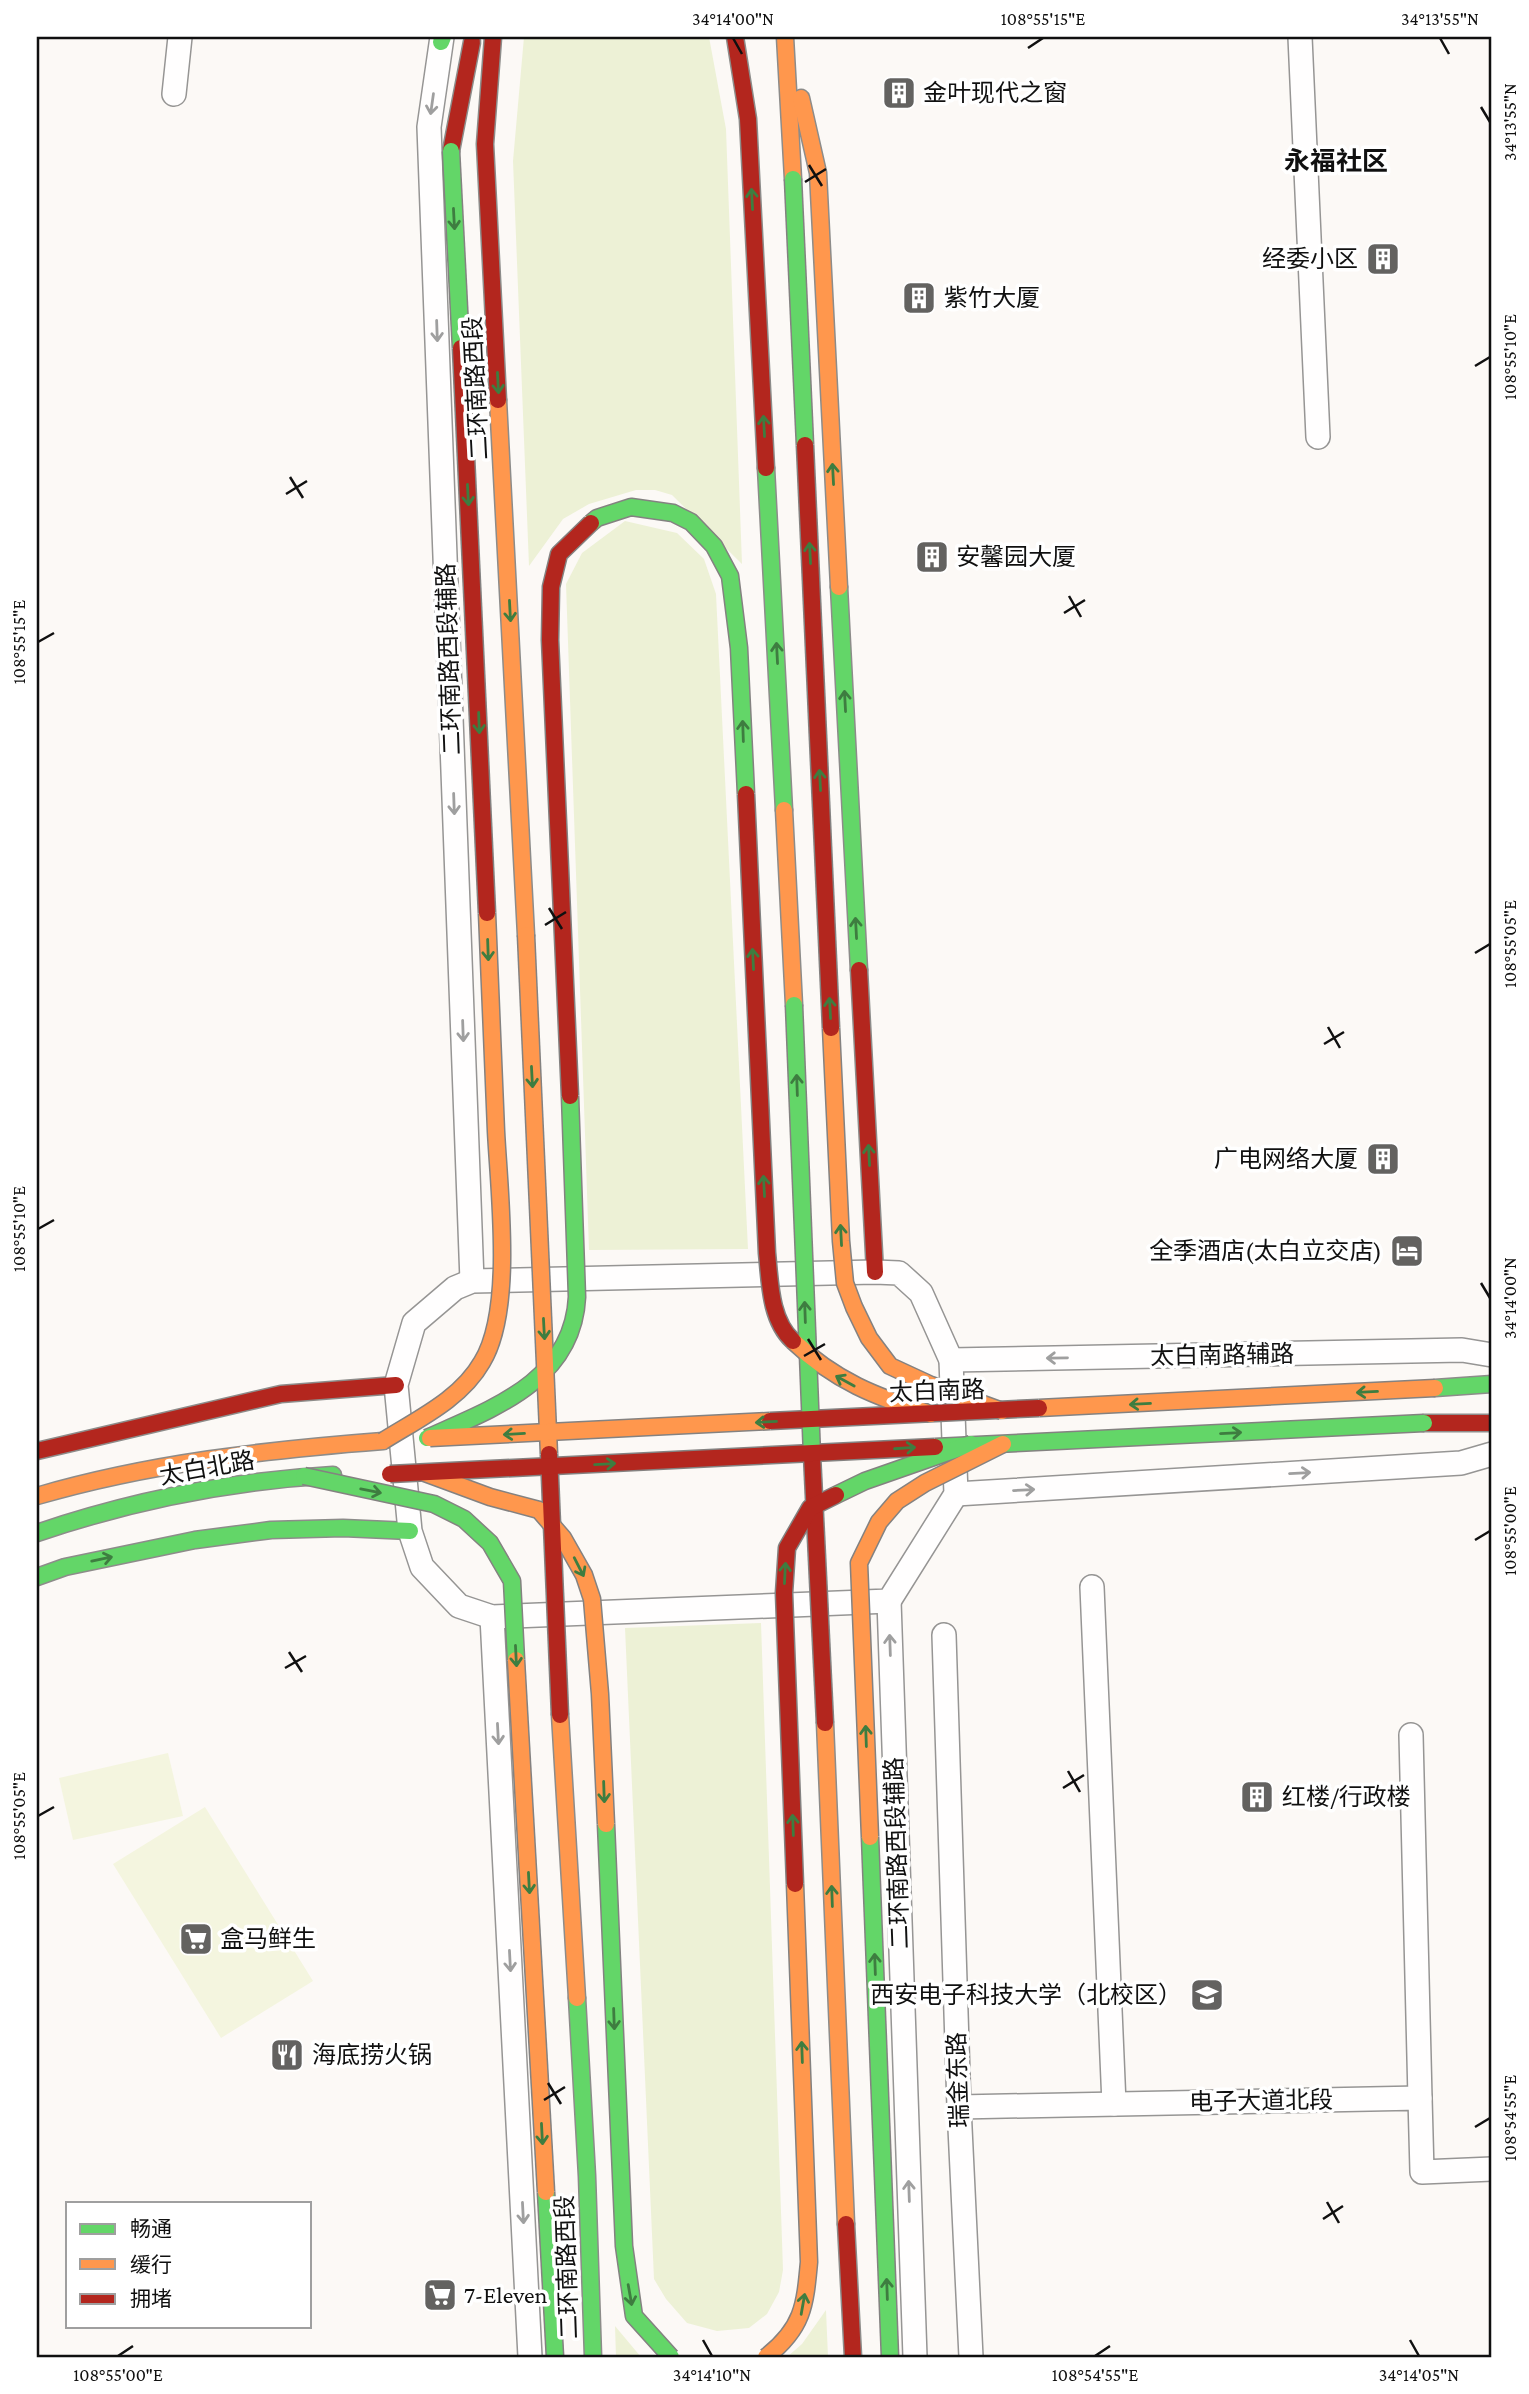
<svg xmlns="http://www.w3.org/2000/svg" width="1529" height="2394" viewBox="0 0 1529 2394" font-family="'Crimson Pro','Noto Sans SC',serif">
	<rect width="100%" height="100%" fill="#fcf9f6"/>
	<!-- green -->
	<g fill="#edf1d6">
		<polygon points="524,37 709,37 726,129 742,564 672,495 655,490 636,490 589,504 563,519 529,566 513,161"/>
		<polygon points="625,521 677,533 704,559 716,594 748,1249 589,1250 566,584 582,553"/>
		<polygon points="761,1623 783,2270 779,2292 767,2314 749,2328 717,2331 687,2323 666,2299 654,2279 625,1628"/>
		<polygon points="826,2310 828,2357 787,2357 802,2344"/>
		<polygon points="615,2326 641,2357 616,2357"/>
	</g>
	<!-- pitch -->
	<g fill="#f4f5df">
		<polygon points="168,1753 183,1816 73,1840 59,1778"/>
		<polygon points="205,1807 313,1981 221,2038 113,1864"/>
	</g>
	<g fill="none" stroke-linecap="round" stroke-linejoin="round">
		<defs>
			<g id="street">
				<polyline points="442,37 429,127 472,1281"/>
				<polyline points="1300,37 1318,437"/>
				<polyline points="174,94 180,37"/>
				<polygon points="875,1272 899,1273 921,1293 951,1360 956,1494 889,1601 492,1617 459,1606 422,1567 410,1531 396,1385 414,1323 455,1288 472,1281"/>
				<polyline points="951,1360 1462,1350 1492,1355"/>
				<polyline points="956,1494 1461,1463 1492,1454"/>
				<polyline points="1092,1587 1114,2104"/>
				<polyline points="889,1601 915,2357"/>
				<polyline points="492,1617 530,2357"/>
				<polyline points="944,1635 959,2107 971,2357"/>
				<polyline points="1411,1735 1420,2098"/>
				<polyline points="959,2107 1420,2098 1422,2172 1492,2169"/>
			</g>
			<g id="fast">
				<polyline points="441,42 443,37"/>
				<polyline points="766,468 784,810"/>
				<polyline points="839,587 859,970"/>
				<polyline points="1435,1388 1492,1384"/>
				<path d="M37,1533C134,1500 231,1481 333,1475"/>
				<polyline points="37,1577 65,1567 195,1540 271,1530 343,1528 410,1531"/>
				<polyline points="577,1998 587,2176 593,2357"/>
			</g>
			<g id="slow">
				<polyline points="785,37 793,179"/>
				<polyline points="801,98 818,173 839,587"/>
				<polyline points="498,400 526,935"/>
				<polyline points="784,810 794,1005"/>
				<path d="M37,1496C150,1463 266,1450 383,1441"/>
				<polyline points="560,1715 577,1998"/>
				<polyline points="825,1723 846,2224"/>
			</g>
			<g id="jam">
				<polyline points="493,37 485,144 498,400"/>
				<polyline points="735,37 748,119 766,468"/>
				<polyline points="451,151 472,42"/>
				<polyline points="859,970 875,1272"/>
				<polyline points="1424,1423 1492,1423"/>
				<polyline points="37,1451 281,1394 396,1385"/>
				<polyline points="846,2224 853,2357"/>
			</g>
		</defs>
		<!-- street casing -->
		<use href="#street" stroke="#969594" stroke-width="26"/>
		<!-- fast casing -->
		<use href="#fast" stroke="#8d8c8a" stroke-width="19"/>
		<!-- slow casing -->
		<use href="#slow" stroke="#8d8c8a" stroke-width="19"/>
		<!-- jam casing -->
		<use href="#jam" stroke="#8d8c8a" stroke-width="19"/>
		<!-- street -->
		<use href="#street" stroke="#fffefe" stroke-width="23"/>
		<!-- fast -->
		<use href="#fast" stroke="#63d668" stroke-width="16"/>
		<!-- slow -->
		<use href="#slow" stroke="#ff974d" stroke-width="16"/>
		<!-- jam -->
		<use href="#jam" stroke="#b3261e" stroke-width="16"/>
		<defs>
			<g id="fast-bridge">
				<polyline points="451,151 461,348"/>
				<polyline points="793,179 805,445"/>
				<polyline points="591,523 597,518 631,507 673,513 691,522 714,546 730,576 739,648 746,794"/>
				<polyline points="794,1005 812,1455"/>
				<path d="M427,1438C492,1409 573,1381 577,1297L570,1096"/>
				<polyline points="935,1447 1424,1423"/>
				<polyline points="304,1476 434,1504 464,1519 490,1543 512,1581 516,1660"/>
				<polyline points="836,1495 865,1481 971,1444"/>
				<polyline points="606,1824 624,2246 634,2316 671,2357"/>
				<polyline points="870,1837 890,2357"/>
				<polyline points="546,2192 555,2357"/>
			</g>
			<g id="slow-bridge">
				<polyline points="526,935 549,1454"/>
				<polyline points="831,1028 841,1241 845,1283 854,1307 869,1338 890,1366 931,1385 1002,1411"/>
				<path d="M793,1341C835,1381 876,1397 931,1414"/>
				<polyline points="1039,1408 1435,1388"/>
				<polyline points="430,1438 770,1421"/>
				<path d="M383,1441C418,1419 461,1399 482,1362C514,1310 499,1192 496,1131C493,1058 490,985 487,913"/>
				<polyline points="425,1473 490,1497 539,1510 563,1538 584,1575 592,1599 600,1694 606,1824"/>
				<polyline points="516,1660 546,2192"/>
				<polyline points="870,1837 859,1563 879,1522 897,1501 925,1483 1003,1444"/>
				<path d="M766,2357C803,2328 805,2306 809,2262L795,1884"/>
			</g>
			<g id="jam-bridge">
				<polyline points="461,348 487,913"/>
				<polyline points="805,445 831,1028"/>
				<path d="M746,794L767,1253C770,1282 770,1320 793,1341"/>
				<polyline points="570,1096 550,640 551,587 559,554 591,523"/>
				<polyline points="770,1421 1039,1408"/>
				<polyline points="549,1454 560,1715"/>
				<polyline points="812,1455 825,1723"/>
				<polyline points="390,1474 935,1447"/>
				<polyline points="795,1884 784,1593 787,1548 810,1508 836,1495"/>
			</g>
		</defs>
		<!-- fast-bridge casing -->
		<use href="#fast-bridge" stroke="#848281" stroke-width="19" stroke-linecap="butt"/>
		<!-- slow-bridge casing -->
		<use href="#slow-bridge" stroke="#848281" stroke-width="19" stroke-linecap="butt"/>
		<!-- jam-bridge casing -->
		<use href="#jam-bridge" stroke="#848281" stroke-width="19" stroke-linecap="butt"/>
		<!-- fast-bridge -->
		<use href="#fast-bridge" stroke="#63d668" stroke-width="16"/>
		<!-- slow-bridge -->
		<use href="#slow-bridge" stroke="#ff974d" stroke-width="16"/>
		<!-- jam-bridge -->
		<use href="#jam-bridge" stroke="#b3261e" stroke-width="16"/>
	</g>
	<!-- one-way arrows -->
	<defs><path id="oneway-shaft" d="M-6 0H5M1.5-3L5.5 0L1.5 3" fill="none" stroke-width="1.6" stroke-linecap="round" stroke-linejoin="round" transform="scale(1.75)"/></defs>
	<g stroke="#9f9f9f">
		<use href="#oneway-shaft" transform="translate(432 104) rotate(98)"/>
		<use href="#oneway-shaft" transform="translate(437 331) rotate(88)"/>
		<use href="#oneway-shaft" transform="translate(454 804) rotate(88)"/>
		<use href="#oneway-shaft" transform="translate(463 1031) rotate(88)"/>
		<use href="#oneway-shaft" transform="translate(1057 1358) rotate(179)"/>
		<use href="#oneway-shaft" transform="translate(1300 1473) rotate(-3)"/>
		<use href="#oneway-shaft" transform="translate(1024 1490) rotate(-3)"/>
		<use href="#oneway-shaft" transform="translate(890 1645) rotate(-92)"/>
		<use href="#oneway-shaft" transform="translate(498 1734) rotate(87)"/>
		<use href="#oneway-shaft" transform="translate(510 1961) rotate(87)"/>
		<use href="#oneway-shaft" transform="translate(909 2191) rotate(-92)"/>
		<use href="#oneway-shaft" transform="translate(523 2213) rotate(87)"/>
	</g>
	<g stroke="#3e7d40">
		<use href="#oneway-shaft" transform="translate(752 199) rotate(-93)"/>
		<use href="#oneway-shaft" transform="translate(454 219) rotate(87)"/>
		<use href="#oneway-shaft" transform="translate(498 383) rotate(87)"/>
		<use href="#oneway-shaft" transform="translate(764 426) rotate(-93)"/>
		<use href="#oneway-shaft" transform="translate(833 474) rotate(-93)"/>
		<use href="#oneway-shaft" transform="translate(468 495) rotate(87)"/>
		<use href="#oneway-shaft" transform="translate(810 553) rotate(-93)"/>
		<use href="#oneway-shaft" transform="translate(510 611) rotate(87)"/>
		<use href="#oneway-shaft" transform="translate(777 653) rotate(-93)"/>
		<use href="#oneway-shaft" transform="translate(845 701) rotate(-93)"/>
		<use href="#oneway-shaft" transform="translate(479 723) rotate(88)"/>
		<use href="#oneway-shaft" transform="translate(743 731) rotate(-92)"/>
		<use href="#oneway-shaft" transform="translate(820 780) rotate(-93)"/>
		<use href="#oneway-shaft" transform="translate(856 928) rotate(-93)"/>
		<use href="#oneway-shaft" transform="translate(488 950) rotate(88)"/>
		<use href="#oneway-shaft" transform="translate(753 959) rotate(-93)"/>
		<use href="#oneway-shaft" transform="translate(830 1008) rotate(-93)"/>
		<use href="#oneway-shaft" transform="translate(532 1077) rotate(87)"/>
		<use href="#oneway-shaft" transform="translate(797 1085) rotate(-92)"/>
		<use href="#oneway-shaft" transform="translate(869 1155) rotate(-93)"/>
		<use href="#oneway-shaft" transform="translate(764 1186) rotate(-93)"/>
		<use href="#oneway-shaft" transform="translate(841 1235) rotate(-93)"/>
		<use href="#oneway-shaft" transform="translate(805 1312) rotate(-92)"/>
		<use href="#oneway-shaft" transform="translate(544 1329) rotate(87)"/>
		<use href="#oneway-shaft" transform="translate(845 1381) rotate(-151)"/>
		<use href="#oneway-shaft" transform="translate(1367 1392) rotate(177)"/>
		<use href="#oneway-shaft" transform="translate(1140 1404) rotate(177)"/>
		<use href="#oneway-shaft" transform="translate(766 1422) rotate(177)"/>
		<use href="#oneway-shaft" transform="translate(1231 1433) rotate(-3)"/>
		<use href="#oneway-shaft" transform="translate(514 1434) rotate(177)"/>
		<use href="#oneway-shaft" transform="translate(905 1448) rotate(-4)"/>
		<use href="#oneway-shaft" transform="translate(605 1464) rotate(-3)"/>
		<use href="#oneway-shaft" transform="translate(371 1491) rotate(11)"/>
		<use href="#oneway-shaft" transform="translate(102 1559) rotate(-12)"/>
		<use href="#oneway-shaft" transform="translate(579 1567) rotate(63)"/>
		<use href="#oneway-shaft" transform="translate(785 1573) rotate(-87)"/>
		<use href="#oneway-shaft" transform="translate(516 1656) rotate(87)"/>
		<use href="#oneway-shaft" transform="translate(866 1736) rotate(-92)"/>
		<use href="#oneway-shaft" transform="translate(604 1792) rotate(88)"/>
		<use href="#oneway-shaft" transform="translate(793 1825) rotate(-92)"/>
		<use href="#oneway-shaft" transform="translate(529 1883) rotate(87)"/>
		<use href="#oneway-shaft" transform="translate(832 1896) rotate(-92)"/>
		<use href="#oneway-shaft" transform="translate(875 1964) rotate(-92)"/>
		<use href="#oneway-shaft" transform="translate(614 2019) rotate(88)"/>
		<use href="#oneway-shaft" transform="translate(802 2052) rotate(-92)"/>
		<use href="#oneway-shaft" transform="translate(542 2134) rotate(87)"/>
		<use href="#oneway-shaft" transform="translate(887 2289) rotate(-92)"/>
		<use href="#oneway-shaft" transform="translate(630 2295) rotate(80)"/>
		<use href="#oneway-shaft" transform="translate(803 2304) rotate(-80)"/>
	</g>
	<!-- ticks -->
	<path fill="none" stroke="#101010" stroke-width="2.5" d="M733,38L742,54M1440,38L1449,54M1028,48L1043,38M1481,107L1490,122M809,165L822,186M805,182L826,169M1475,366L1490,357M290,477L303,498M286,494L307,481M1069,596L1081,617M1064,613L1085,600M38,642L54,633M549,908L562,929M545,925L566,912M1475,953L1490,944M1328,1027L1340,1048M1324,1044L1344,1032M38,1229L54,1220M1481,1283L1490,1298M808,1339L821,1360M804,1356L825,1344M1475,1540L1490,1531M289,1652L302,1672M285,1668L306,1656M1068,1771L1080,1792M1063,1788L1084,1775M38,1816L54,1807M548,2083L561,2104M544,2100L565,2087M1475,2127L1490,2118M1327,2202L1339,2223M1323,2219L1343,2206M703,2340L712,2356M1410,2340L1419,2356M118,2356L133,2346M1095,2356L1110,2346"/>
	<!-- icons -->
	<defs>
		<symbol id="building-square" viewBox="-11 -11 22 22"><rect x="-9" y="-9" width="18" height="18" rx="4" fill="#636260" stroke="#fff"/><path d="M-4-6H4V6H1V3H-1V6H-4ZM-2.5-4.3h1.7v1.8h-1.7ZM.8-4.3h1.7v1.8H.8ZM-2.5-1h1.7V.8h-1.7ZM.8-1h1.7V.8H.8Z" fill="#fff"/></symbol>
		<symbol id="hotel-square" viewBox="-11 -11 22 22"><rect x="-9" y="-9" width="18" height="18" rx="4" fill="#636260" stroke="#fff"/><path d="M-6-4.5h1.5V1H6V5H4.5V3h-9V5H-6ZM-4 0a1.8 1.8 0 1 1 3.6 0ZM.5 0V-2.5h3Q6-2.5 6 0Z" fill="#fff"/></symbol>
		<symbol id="supermarket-square" viewBox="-11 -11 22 22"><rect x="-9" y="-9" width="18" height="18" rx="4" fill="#636260" stroke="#fff"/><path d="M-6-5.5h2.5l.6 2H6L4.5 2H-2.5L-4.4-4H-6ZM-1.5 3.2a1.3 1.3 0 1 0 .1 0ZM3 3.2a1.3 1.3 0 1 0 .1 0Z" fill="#fff"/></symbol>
		<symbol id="university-square" viewBox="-11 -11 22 22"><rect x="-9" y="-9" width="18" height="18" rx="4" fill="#636260" stroke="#fff"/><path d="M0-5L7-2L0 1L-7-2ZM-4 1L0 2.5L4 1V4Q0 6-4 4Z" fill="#fff"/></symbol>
		<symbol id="restaurant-square" viewBox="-11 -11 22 22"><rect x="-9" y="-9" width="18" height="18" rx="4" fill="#636260" stroke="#fff"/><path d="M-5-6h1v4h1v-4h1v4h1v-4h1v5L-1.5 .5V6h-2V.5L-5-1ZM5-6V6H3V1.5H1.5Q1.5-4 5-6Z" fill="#fff"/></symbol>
	</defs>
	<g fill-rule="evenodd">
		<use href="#building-square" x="880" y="74" width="38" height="38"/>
		<use href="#building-square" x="1364" y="240" width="38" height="38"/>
		<use href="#building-square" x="900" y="279" width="38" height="38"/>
		<use href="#building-square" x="913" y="538" width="38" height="38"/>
		<use href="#building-square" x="1364" y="1140" width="38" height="38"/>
		<use href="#hotel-square" x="1388" y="1232" width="38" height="38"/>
		<use href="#building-square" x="1238" y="1778" width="38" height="38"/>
		<use href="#supermarket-square" x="177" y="1920" width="38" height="38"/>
		<use href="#university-square" x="1188" y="1976" width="38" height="38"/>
		<use href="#restaurant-square" x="268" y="2036" width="38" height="38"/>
		<use href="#supermarket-square" x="421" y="2276" width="38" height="38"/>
	</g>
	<g text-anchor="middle" stroke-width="7" stroke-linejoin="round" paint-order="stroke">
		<!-- poi labels -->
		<g font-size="24" fill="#101010" stroke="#fff" text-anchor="start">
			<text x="923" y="101">金叶现代之窗</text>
			<text x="1358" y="267" text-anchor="end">经委小区</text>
			<text x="944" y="306">紫竹大厦</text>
			<text x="956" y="565">安馨园大厦</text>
			<text x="1358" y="1167" text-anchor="end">广电网络大厦</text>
			<text x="1382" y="1259" text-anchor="end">全季酒店(太白立交店)</text>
			<text x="1282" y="1805">红楼/行政楼</text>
			<text x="220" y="1947">盒马鲜生</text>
			<text x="1182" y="2003" text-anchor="end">西安电子科技大学（北校区）</text>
			<text x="312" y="2063">海底捞火锅</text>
			<text x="464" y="2303">7-Eleven</text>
		</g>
		<!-- street labels -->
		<g font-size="24" fill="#101010" stroke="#fff">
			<text transform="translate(476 388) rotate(-93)" y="8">二环南路西段</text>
			<text transform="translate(449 659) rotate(-92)" y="8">二环南路西段辅路</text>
			<text transform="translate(1222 1355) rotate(-1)" y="8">太白南路辅路</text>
			<text transform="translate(937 1391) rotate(-2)" y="8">太白南路</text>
			<text transform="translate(207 1468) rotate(-10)" y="8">太白北路</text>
			<text transform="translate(897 1853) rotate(-92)" y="8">二环南路西段辅路</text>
			<text transform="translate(958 2080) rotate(-92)" y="8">瑞金东路</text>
			<text transform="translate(1261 2101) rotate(-1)" y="8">电子大道北段</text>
			<text transform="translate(567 2267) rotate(-92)" y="8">二环南路西段</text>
		</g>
		<!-- neighbourhood labels -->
		<g font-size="26" font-weight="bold" fill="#101010" stroke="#fff">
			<text x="1336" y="170">永福社区</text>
		</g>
	</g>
	<!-- border -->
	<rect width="1529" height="2394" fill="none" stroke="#ffffff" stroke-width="77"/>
	<!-- legend -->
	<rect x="66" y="2202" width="245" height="126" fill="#ffffff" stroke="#9f9f9f" stroke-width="2"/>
	<rect x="80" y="2224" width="35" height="10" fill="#63d668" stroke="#9f9f9f" stroke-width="2"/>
	<text x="130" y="2236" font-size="21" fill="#101010">畅通</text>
	<rect x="80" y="2259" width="35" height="10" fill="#ff974d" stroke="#9f9f9f" stroke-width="2"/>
	<text x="130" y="2272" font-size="21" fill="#101010">缓行</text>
	<rect x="80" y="2294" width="35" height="10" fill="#b3261e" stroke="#9f9f9f" stroke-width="2"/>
	<text x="130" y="2306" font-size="21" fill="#101010">拥堵</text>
	<rect x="38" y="38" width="1452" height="2318" fill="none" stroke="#101010" stroke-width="2.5"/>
	<g font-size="18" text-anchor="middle" fill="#101010">
		<text x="733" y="25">34°14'00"N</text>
		<text x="1043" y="25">108°55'15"E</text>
		<text x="1440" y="25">34°13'55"N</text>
		<text transform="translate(1510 122) rotate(-90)" y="6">34°13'55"N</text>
		<text transform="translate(1510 357) rotate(-90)" y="6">108°55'10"E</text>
		<text transform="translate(19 642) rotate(-90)" y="6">108°55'15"E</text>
		<text transform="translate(1510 944) rotate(-90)" y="6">108°55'05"E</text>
		<text transform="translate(19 1229) rotate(-90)" y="6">108°55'10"E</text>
		<text transform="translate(1510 1298) rotate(-90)" y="6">34°14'00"N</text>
		<text transform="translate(1510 1531) rotate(-90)" y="6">108°55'00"E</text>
		<text transform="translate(19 1816) rotate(-90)" y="6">108°55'05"E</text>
		<text transform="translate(1510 2118) rotate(-90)" y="6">108°54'55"E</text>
		<text x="118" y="2381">108°55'00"E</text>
		<text x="712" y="2381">34°14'10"N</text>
		<text x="1095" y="2381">108°54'55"E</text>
		<text x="1419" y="2381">34°14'05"N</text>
	</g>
</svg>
